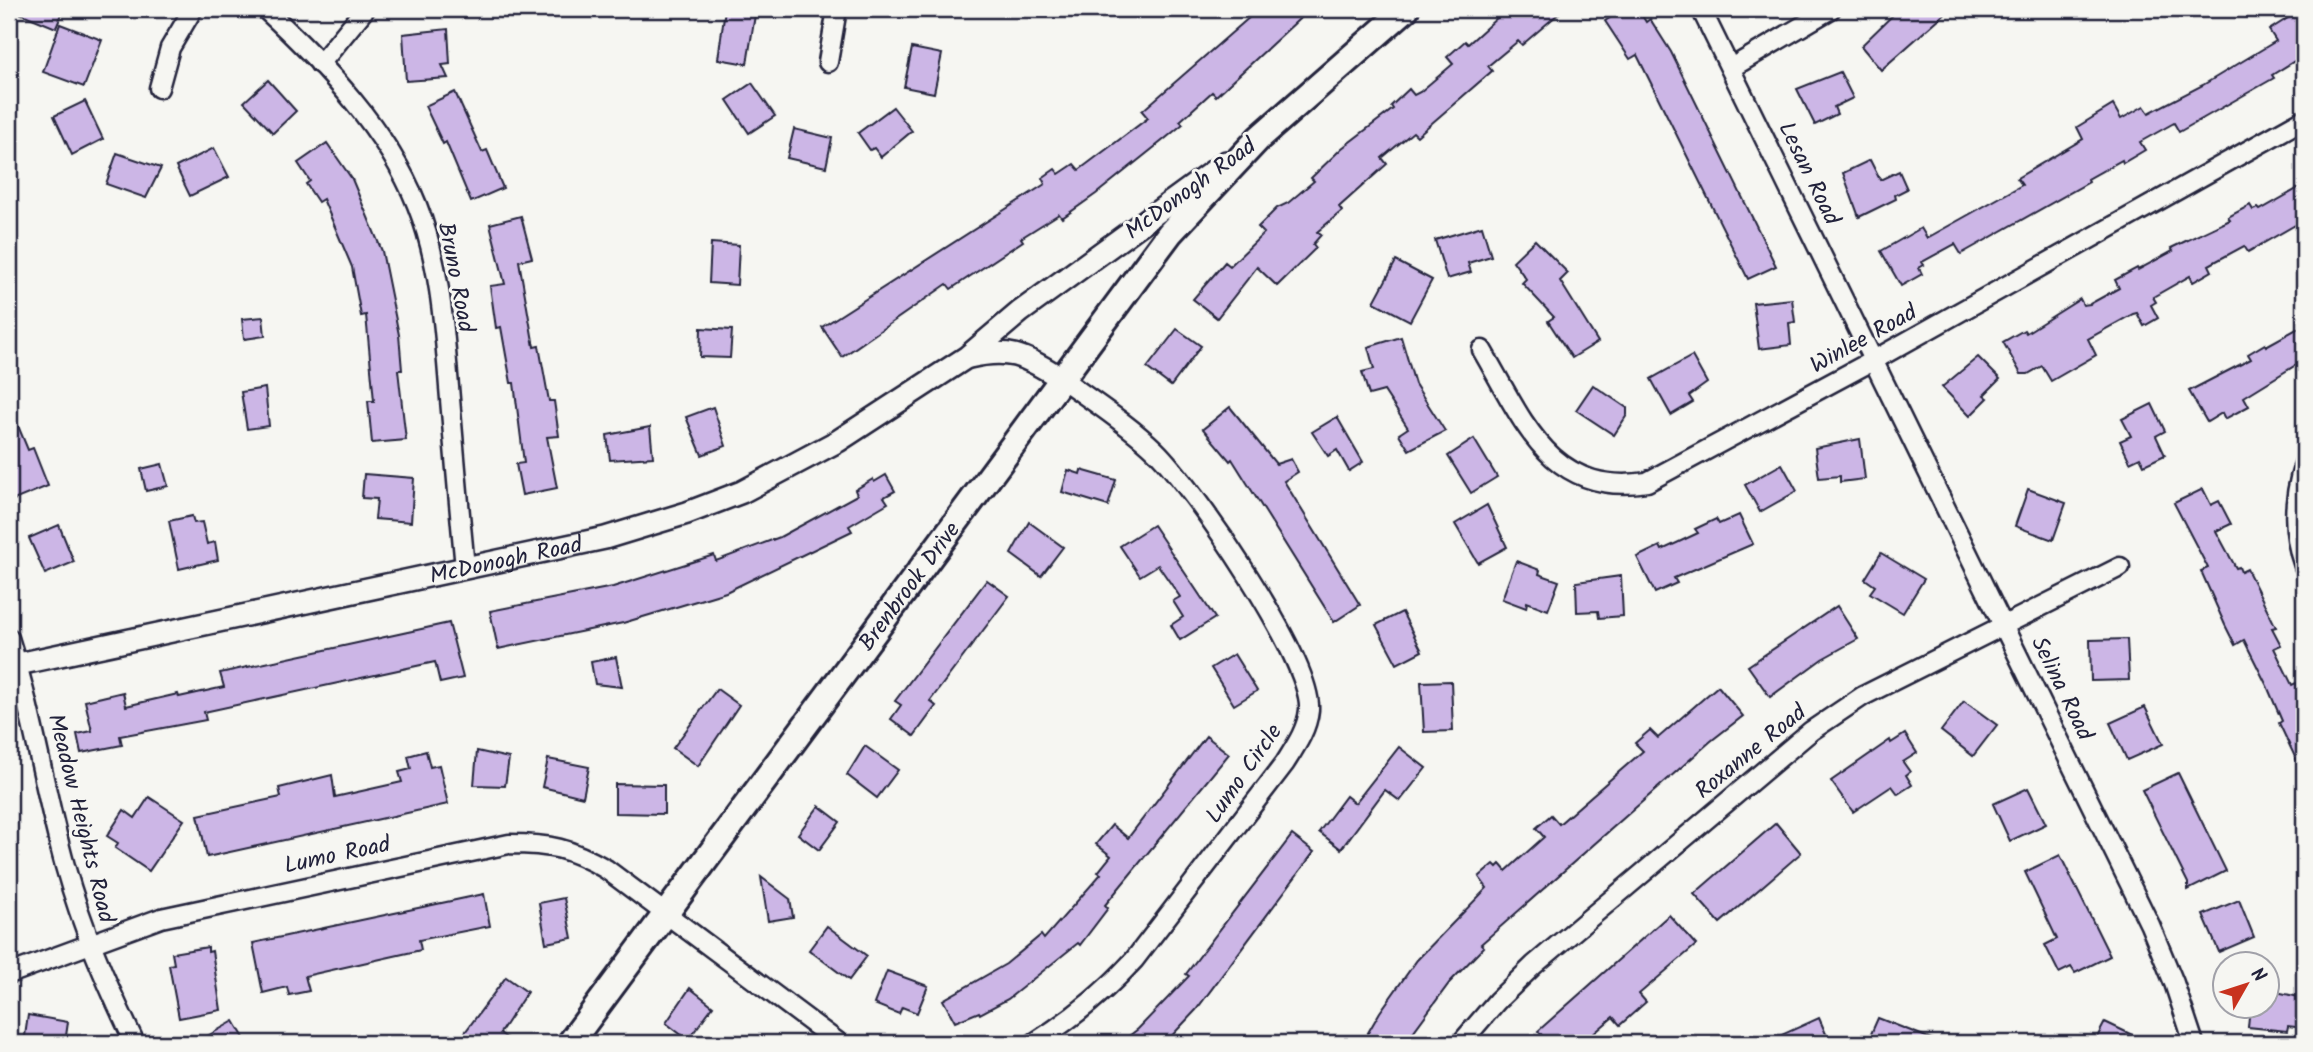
<svg xmlns="http://www.w3.org/2000/svg" width="2313" height="1052" viewBox="0 0 2313 1052" font-family="Kalam,sans-serif">
	<rect width="100%" height="100%" fill="#f6f6f2"/>
	<filter id="ink" filterUnits="userSpaceOnUse"><feTurbulence type="fractalNoise" baseFrequency=".0143" numOctaves="2"/><feDisplacementMap in="SourceGraphic" scale="14" xChannelSelector="R" yChannelSelector="G"/><feConvolveMatrix kernelMatrix="1 2 1 2 8 2 1 2 1" color-interpolation-filters="sRGB"/></filter>
	<g filter="url(#ink)">
		<!-- building -->
		<g fill="#ccb6e6" stroke="#22223b" stroke-width="2">
			<polygon points="10,9 64,9 56,28"/>
			<polygon points="725,9 756,9 747,64 718,59"/>
			<polygon points="1259,9 1310,9 1216,96 1212,92 1180,121 1183,124 1166,138 1096,194 1062,218 1059,214 1021,238 1023,241 951,289 947,284 842,357 822,327 1045,184 1042,178 1055,169 1059,174 1074,164 1079,170 1148,118 1142,111"/>
			<polygon points="1491,9 1564,9 1522,45 1518,41 1488,66 1492,71 1417,136 1413,132 1382,158 1387,164 1339,207 1342,211 1317,232 1321,235 1313,244 1316,248 1277,286 1257,267 1217,318 1193,299 1225,262 1230,266 1264,233 1258,227 1277,208 1288,203 1314,181 1311,178 1342,148 1393,109 1391,106 1409,89 1414,95 1420,92 1453,64 1447,57 1465,41 1468,44 1498,17"/>
			<polygon points="1624,9 1638,9 1646,22 1650,19 1671,52 1776,266 1748,279 1637,55 1630,59 1605,21"/>
			<polygon points="1899,9 1950,9 1881,70 1861,46"/>
			<polygon points="2302,9 2304,9 2304,55 2272,75 2274,78 2179,132 2174,123 2140,142 2145,150 2123,163 2122,160 2088,179 2089,182 1961,254 1955,244 1922,262 1924,265 1919,268 1922,274 1901,286 1881,251 1921,228 1927,238 2022,185 2017,178 2083,139 2077,127 2113,105 2121,119 2144,106 2149,113 2203,85 2276,41 2269,30"/>
			<polygon points="60,24 102,40 84,87 43,72"/>
			<polygon points="448,29 450,64 442,65 448,78 406,81 403,34"/>
			<polygon points="912,48 942,54 934,93 904,87"/>
			<polygon points="1840,72 1853,98 1834,107 1837,114 1815,125 1797,89"/>
			<polygon points="268,80 296,111 273,133 244,102"/>
			<polygon points="752,83 775,116 749,133 727,100"/>
			<polygon points="455,92 482,152 487,150 503,188 471,202 446,142 443,144 425,106"/>
			<polygon points="85,101 103,139 72,155 54,116"/>
			<polygon points="893,107 912,131 881,157 874,148 870,150 858,133"/>
			<polygon points="794,129 832,138 826,167 787,158"/>
			<polygon points="327,143 352,179 382,251 399,335 402,370 398,370 406,440 372,443 368,401 374,401 366,315 361,316 352,267 323,199 318,202 306,184 310,181 298,163"/>
			<polygon points="214,148 229,177 190,196 176,167"/>
			<polygon points="117,153 161,168 146,198 106,184"/>
			<polygon points="1870,160 1880,180 1899,171 1907,189 1895,195 1896,199 1859,217 1843,173"/>
			<polygon points="2304,185 2304,220 2248,252 2244,246 2209,265 2212,271 2193,282 2190,276 2153,297 2156,302 2151,305 2158,318 2144,326 2137,313 2133,314 2088,339 2096,355 2051,381 2042,366 2028,374 2021,374 2003,342 2024,330 2026,333 2080,299 2083,305 2090,304 2119,288 2115,280 2137,268 2138,270 2173,251 2171,248 2230,220 2228,217 2250,205 2253,210 2258,208 2260,210"/>
			<polygon points="521,216 532,258 519,261 534,347 539,346 549,401 554,401 559,436 547,437 557,488 522,495 516,464 524,463 514,383 511,383 501,327 496,328 490,286 505,284 490,224"/>
			<polygon points="1482,226 1491,256 1468,263 1471,272 1447,279 1435,240"/>
			<polygon points="1535,240 1568,273 1560,281 1598,342 1572,358 1548,321 1554,317 1522,283 1526,279 1513,261"/>
			<polygon points="711,243 739,245 737,285 709,283"/>
			<polygon points="1396,261 1432,280 1410,321 1374,302"/>
			<polygon points="1792,299 1795,322 1789,323 1791,345 1759,349 1753,303"/>
			<polygon points="263,317 265,336 244,339 242,319"/>
			<polygon points="2304,325 2304,360 2244,397 2249,406 2225,419 2222,413 2207,422 2189,391 2251,359 2248,354 2265,344 2266,346"/>
			<polygon points="701,328 732,330 730,358 700,357"/>
			<polygon points="1177,329 1201,346 1171,386 1147,368"/>
			<polygon points="1401,337 1415,384 1445,431 1409,450 1399,434 1408,428 1384,391 1369,395 1362,372 1374,369 1368,347"/>
			<polygon points="1692,356 1707,383 1689,396 1693,402 1671,415 1651,379"/>
			<polygon points="1978,357 2000,379 1984,395 1988,398 1970,416 1942,387"/>
			<polygon points="1593,385 1627,408 1627,415 1614,435 1576,410"/>
			<polygon points="265,388 269,426 247,429 241,392"/>
			<polygon points="9,404 28,450 33,448 48,486 14,500 9,487"/>
			<polygon points="2152,404 2165,431 2156,436 2165,455 2144,465 2140,457 2130,462 2120,441 2131,436 2122,419"/>
			<polygon points="713,407 726,446 702,455 686,417"/>
			<polygon points="1230,407 1276,464 1291,459 1298,472 1284,481 1360,605 1334,622 1232,459 1230,461 1203,429"/>
			<polygon points="1337,417 1363,462 1349,471 1337,450 1328,456 1312,432"/>
			<polygon points="650,427 653,457 610,460 607,435"/>
			<polygon points="1474,439 1497,477 1471,493 1448,456"/>
			<polygon points="1860,439 1865,479 1840,482 1840,476 1819,478 1815,448"/>
			<polygon points="162,464 168,486 146,491 141,469"/>
			<polygon points="1782,464 1797,491 1760,512 1745,485"/>
			<polygon points="1068,470 1080,474 1081,470 1116,480 1108,506 1062,492"/>
			<polygon points="364,474 414,478 411,522 375,519 377,499 362,498"/>
			<polygon points="886,475 895,491 884,497 888,503 849,526 852,531 726,592 623,623 498,649 490,611 613,587 714,555 716,561 780,537 857,495 855,490 873,479 874,482"/>
			<polygon points="2028,489 2066,503 2053,540 2015,526"/>
			<polygon points="2203,489 2211,505 2219,501 2231,524 2216,531 2236,568 2239,567 2241,572 2247,569 2276,627 2272,628 2281,645 2274,648 2292,685 2296,683 2299,689 2304,687 2304,776 2279,723 2282,721 2267,686 2244,640 2235,645 2225,625 2201,571 2208,568 2174,503"/>
			<polygon points="1487,505 1507,547 1478,563 1455,524"/>
			<polygon points="1739,515 1753,544 1674,578 1677,583 1655,593 1637,557 1660,546 1662,550 1698,533 1695,529 1716,519 1719,524"/>
			<polygon points="192,516 194,523 202,522 207,544 215,542 218,560 179,569 169,521"/>
			<polygon points="1029,522 1063,547 1041,576 1011,554"/>
			<polygon points="59,525 74,562 45,574 29,538"/>
			<polygon points="1153,525 1215,618 1180,640 1171,625 1183,617 1173,601 1180,597 1158,565 1140,576 1120,546"/>
			<polygon points="1881,553 1924,579 1903,613 1870,593 1875,586 1865,579"/>
			<polygon points="1516,561 1540,570 1539,574 1559,581 1548,610 1527,602 1526,608 1502,599"/>
			<polygon points="1621,576 1623,616 1599,618 1598,611 1577,612 1576,582"/>
			<polygon points="987,580 1009,596 930,701 936,706 914,736 891,719 901,705 895,701"/>
			<polygon points="1837,606 1858,639 1822,659 1770,697 1748,666"/>
			<polygon points="1402,612 1422,651 1397,664 1376,625"/>
			<polygon points="449,623 463,678 440,683 435,662 204,712 206,720 120,736 122,745 81,753 77,734 92,731 85,701 123,692 126,706 178,694 179,697 224,687 220,673"/>
			<polygon points="2127,639 2129,680 2091,681 2090,640"/>
			<polygon points="1234,654 1257,691 1234,705 1211,668"/>
			<polygon points="616,657 622,687 595,684 591,662"/>
			<polygon points="1451,681 1453,731 1424,732 1421,682"/>
			<polygon points="1718,686 1743,716 1711,741 1481,944 1484,947 1450,982 1405,1043 1362,1043 1380,1012 1417,960 1487,888 1479,877 1494,864 1497,867 1500,864 1506,871 1544,837 1536,828 1551,815 1559,824 1643,751 1635,743 1650,730 1658,738"/>
			<polygon points="717,689 739,705 698,766 673,748"/>
			<polygon points="1964,701 1997,725 1973,756 1941,731"/>
			<polygon points="2145,707 2163,744 2127,760 2110,723"/>
			<polygon points="1905,734 1917,753 1903,762 1910,772 1906,775 1912,785 1898,794 1892,786 1853,812 1831,781 1890,740 1891,743"/>
			<polygon points="1206,736 1229,754 1105,905 1108,908 1080,945 1078,943 1008,999 980,1014 979,1012 955,1022 943,1000 1006,964 1041,935 1044,939 1101,874 1098,872 1111,856 1096,844 1112,825 1128,838"/>
			<polygon points="865,746 898,770 877,798 847,775"/>
			<polygon points="1399,747 1426,768 1400,801 1385,790 1341,849 1319,832 1346,796 1355,803"/>
			<polygon points="426,751 430,767 439,765 448,804 207,857 198,815 281,797 279,788 332,775 335,797 402,782 399,772 411,769 408,756"/>
			<polygon points="477,751 509,758 505,786 474,785"/>
			<polygon points="548,759 589,767 583,797 542,787"/>
			<polygon points="2178,773 2226,871 2188,890 2188,883 2142,790"/>
			<polygon points="615,784 664,785 664,814 615,813"/>
			<polygon points="2028,788 2046,824 2010,841 1993,804"/>
			<polygon points="149,797 184,820 149,871 115,848 118,843 107,836 124,810 135,818"/>
			<polygon points="819,806 840,822 819,850 798,834"/>
			<polygon points="1776,823 1801,853 1720,923 1694,894"/>
			<polygon points="1292,835 1314,852 1196,1010 1165,1043 1120,1043 1138,1029 1189,976 1186,974"/>
			<polygon points="2060,855 2110,956 2075,973 2071,967 2059,973 2045,945 2057,939 2025,872"/>
			<polygon points="761,877 790,899 793,917 768,921"/>
			<polygon points="484,894 490,926 419,940 421,950 305,976 309,991 289,995 287,987 263,993 253,943"/>
			<polygon points="564,898 572,938 546,943 539,903"/>
			<polygon points="2239,900 2254,937 2219,952 2203,915"/>
			<polygon points="1669,915 1696,945 1639,994 1646,1002 1620,1025 1613,1017 1583,1043 1549,1043 1538,1031"/>
			<polygon points="827,926 867,956 849,980 809,950"/>
			<polygon points="208,947 208,952 212,951 221,1010 179,1018 169,965 174,964 172,953"/>
			<polygon points="887,971 928,986 917,1013 902,1007 899,1014 874,1004"/>
			<polygon points="506,977 527,992 500,1033 513,1043 457,1043"/>
			<polygon points="690,988 713,1006 688,1040 666,1023"/>
			<polygon points="2267,990 2304,998 2304,1028 2288,1026 2287,1031 2248,1027 2250,1006 2267,1006"/>
			<polygon points="28,1015 68,1022 65,1043 24,1043"/>
			<polygon points="1819,1018 1830,1043 1764,1043"/>
			<polygon points="1878,1018 1939,1042 1939,1043 1867,1043"/>
			<polygon points="234,1021 247,1043 195,1043"/>
			<polygon points="2105,1022 2149,1043 2094,1043"/>
		</g>
		<g fill="none" stroke-linecap="round" stroke-linejoin="round">
			<defs>
				<g id="minor">
					<path d="M265,9C323,63 387,129 417,205C440,263 444,325 449,387C454,447 459,507 465,567"/>
					<polyline points="1701,9 2150,925 2174,983 2194,1043"/>
					<polyline points="828,62 837,9"/>
					<polyline points="320,64 365,9"/>
					<polyline points="1731,68 1831,9"/>
					<polyline points="159,88 170,48 193,9"/>
					<path d="M1482,350C1523,420 1550,497 1647,482L1874,360L2304,119"/>
					<path d="M2304,464C2293,498 2292,533 2304,566"/>
					<path d="M9,638C33,713 44,790 65,866C82,928 107,985 135,1043"/>
					<path d="M9,974L161,918L509,844C550,844 570,848 606,869L839,1043"/>
					<path d="M1034,1043C1072,1019 1104,993 1134,960L1285,763C1295,747 1307,730 1309,710C1313,660 1193,487 1155,450C1127,423 1092,401 1061,378"/>
					<polyline points="1461,1043 1497,1001 1534,965 1811,731 1863,696 2120,567"/>
				</g>
				<g id="tertiary">
					<path d="M969,357C1012,347 1025,357 1061,378"/>
					<path id="s1" d="M9,666L605,538L687,513L742,492L838,441L967,357L1020,312L1226,162"/>
				</g>
				<g id="secondary">
					<path id="s2" d="M570,1043L1170,233L1259,138L1406,9"/>
				</g>
			</defs>
			<!-- minor casing -->
			<use href="#minor" stroke="#22223b" stroke-width="23"/>
			<!-- tertiary casing -->
			<use href="#tertiary" stroke="#22223b" stroke-width="26"/>
			<!-- secondary casing -->
			<use href="#secondary" stroke="#22223b" stroke-width="30"/>
			<!-- minor -->
			<use href="#minor" stroke="#f6f6f2" stroke-width="18"/>
			<!-- tertiary -->
			<use href="#tertiary" stroke="#f6f6f2" stroke-width="21"/>
			<!-- secondary -->
			<use href="#secondary" stroke="#f6f6f2" stroke-width="24"/>
		</g>
	</g>
	<g text-anchor="middle" stroke-width="6" stroke-linejoin="round" paint-order="stroke">
		<!-- street labels -->
		<g font-size="23" fill="#22223b" stroke="#f6f6f2">
			<text transform="translate(1810 173) rotate(64)" y="8">Lesan Road</text>
			<text transform="translate(1190 188) rotate(-36)" y="8">McDonogh Road</text>
			<text transform="translate(457 277) rotate(79)" y="8">Bruno Road</text>
			<text transform="translate(1863 338) rotate(-29)" y="8">Winlee Road</text>
			<text dy="8" stroke="none"><textPath href="#s1" startOffset="508">McDonogh Road</textPath></text>
			<text dy="8" stroke="none"><textPath href="#s2" startOffset="569">Brenbrook Drive</textPath></text>
			<text transform="translate(2063 688) rotate(64)" y="8">Selina Road</text>
			<text transform="translate(1750 751) rotate(-39)" y="8">Roxanne Road</text>
			<text transform="translate(1243 773) rotate(-55)" y="8">Lumo Circle</text>
			<text transform="translate(82 818) rotate(76)" y="8">Meadow Heights Road</text>
			<text transform="translate(337 854) rotate(-12)" y="8">Lumo Road</text>
		</g>
	</g>
	<!-- margin -->
	<rect width="2313" height="1052" fill="none" stroke="#f6f6f2" stroke-width="35"/>
	<rect x="18" y="18" width="2278" height="1017" fill="none" stroke="#22223b" stroke-width="2.5" filter="url(#ink)"/>
	<!-- north arrow -->
	<g transform="translate(2246 985) rotate(51)"><circle r="33" fill="#f6f6f2" stroke="#a1a1a9" stroke-width="2"/>
	<path d="M0-5L12 26L0 18L-12 26Z" fill="#c8321e"/>
	<text y="-10" font-size="19" font-weight="bold" text-anchor="middle" fill="#22223b">N</text>
	</g>
</svg>
